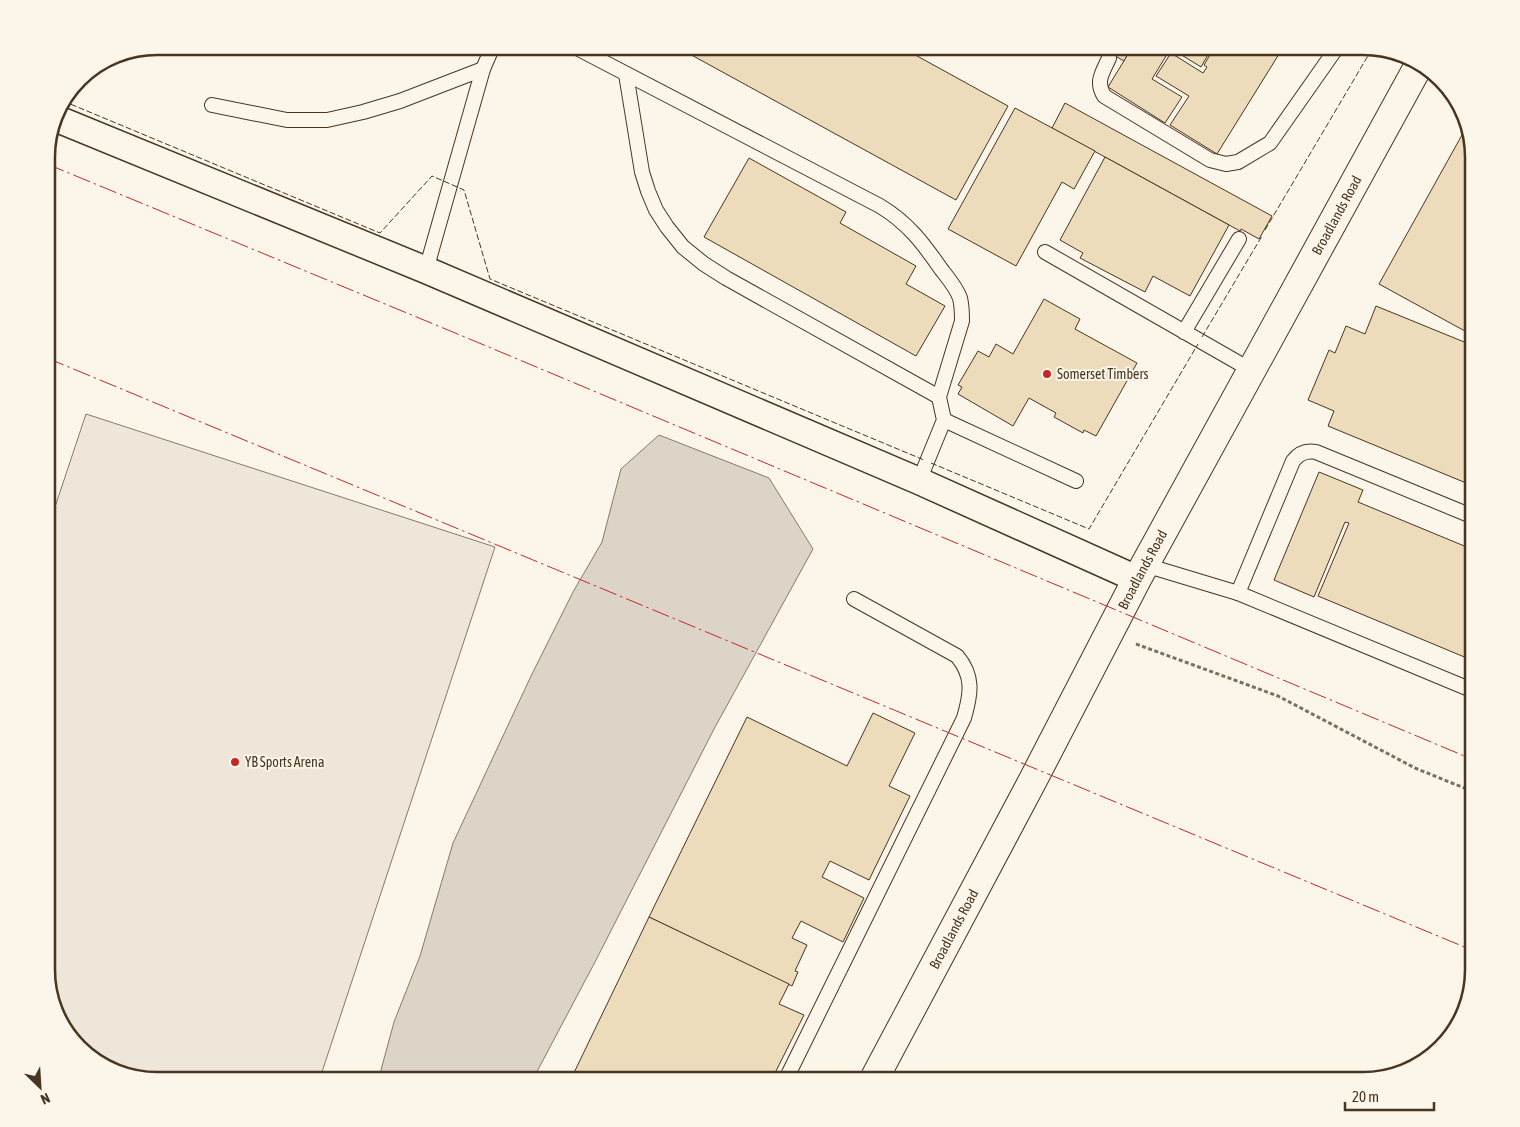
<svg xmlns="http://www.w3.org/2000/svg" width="1520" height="1127" viewBox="0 0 1520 1127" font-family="'Asap Condensed',sans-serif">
	<rect width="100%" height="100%" fill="#fbf6e9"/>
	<!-- green -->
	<polygon fill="#ede6d9" stroke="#887966" points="86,414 495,547 319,1081 156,1081 90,1058 58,1019 46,977 46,534"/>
	<!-- water -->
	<polygon fill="#dcd4c6" stroke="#887966" points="659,435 769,478 813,549 714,729 595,962 532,1081 378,1081 394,1022 420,956 453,843 531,676 573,592 602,542 621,469"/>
	<!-- building -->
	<g fill="#ecdcbc" stroke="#4a3520">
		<polygon points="675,46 899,46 1008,106 956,200"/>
		<polygon points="1102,46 1133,46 1124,61 1101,48"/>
		<polygon points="1133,46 1162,46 1169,51 1152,79 1182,97 1165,123 1108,87"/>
		<polygon points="1167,46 1213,46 1201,67"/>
		<polygon points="1215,46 1284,46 1217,154 1170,125 1189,96 1156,76 1171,53 1203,73 1207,67 1204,65"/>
		<polygon points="1065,103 1272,216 1259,239 1241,229 1240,231 1052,128"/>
		<polygon points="1015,108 1095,151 1074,189 1062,182 1016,266 948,229"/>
		<polygon points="1467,126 1474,156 1474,336 1379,284"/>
		<polygon points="1105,157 1229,225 1190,296 1153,276 1145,292 1080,258 1083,253 1060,240"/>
		<polygon points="749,158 846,212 840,223 916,266 906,284 945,306 916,356 704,237"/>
		<polygon points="1044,299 1080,319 1075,329 1137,363 1096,436 1084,430 1083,433 1054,417 1056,413 1029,398 1013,426 958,394 962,387 958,385 978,351 989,357 996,344 1013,354"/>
		<polygon points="1376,306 1474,346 1474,479 1471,485 1328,426 1334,411 1308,400 1329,350 1335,353 1346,326 1365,334"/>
		<polygon points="1319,472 1363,490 1358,502 1474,550 1474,661 1318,596 1349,523 1345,522 1314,597 1274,580"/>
		<polygon points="873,713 915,733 889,786 910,796 869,880 830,861 822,877 864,898 843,942 801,921 792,938 807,945 795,971 798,972 792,986 649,917 747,717 847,766"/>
		<polygon points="649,917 789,984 779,1004 804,1015 771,1081 570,1081"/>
	</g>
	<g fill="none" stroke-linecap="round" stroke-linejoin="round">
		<defs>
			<g id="service">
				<path d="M573,46L880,206C908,223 923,243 941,269C948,278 956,287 960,298C962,306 962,313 962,321L939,397L944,420L919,481"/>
				<path d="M1109,58C1103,72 1095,81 1104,96L1210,160L1226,164L1238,162L1270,143L1338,46"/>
				<polyline points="626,74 642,172 648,191 656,210 667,227 683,247 704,264 726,278 939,397"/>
				<polyline points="212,105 287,120 327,120 363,112 400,101 483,69"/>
				<polyline points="1045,252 1251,370"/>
				<polyline points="426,270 483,69 493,46"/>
				<polyline points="1184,332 1239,239"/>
				<polyline points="944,420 1076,481"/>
				<polyline points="1145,565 1238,593 1474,691"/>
				<path d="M1238,593L1293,461C1299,453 1306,450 1316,452L1474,517"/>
				<path d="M785,1081L964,718C971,694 974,676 957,656L854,599"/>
			</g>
			<polyline id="minor" points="55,118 426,270 919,481 1137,579"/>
			<g id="secondary">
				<path id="s1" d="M873,1081L1033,780L1137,579L1419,65"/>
			</g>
		</defs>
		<!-- service casing -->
		<use href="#service" stroke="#4a3520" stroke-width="16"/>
		<!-- minor casing -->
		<use href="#minor" stroke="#4a3520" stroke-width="29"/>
		<!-- secondary casing -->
		<use href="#secondary" stroke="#4a3520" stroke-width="30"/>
		<!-- path -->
		<polyline stroke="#7f6f5c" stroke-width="3" stroke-dasharray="4 2.5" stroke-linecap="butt" points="1136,644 1278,696 1415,768 1474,792"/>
		<!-- service -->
		<use href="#service" stroke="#fbf6e9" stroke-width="14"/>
		<!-- minor -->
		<use href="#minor" stroke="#fbf6e9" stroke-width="26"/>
		<!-- secondary -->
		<use href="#secondary" stroke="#fbf6e9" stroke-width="28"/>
		<!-- fence -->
		<g stroke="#4a3520" stroke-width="1" stroke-dasharray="6 2.5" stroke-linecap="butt">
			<polyline points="63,101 380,233 432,176 464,190 490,279 924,460"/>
			<polyline points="1265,230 1372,49"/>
			<polyline points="1202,337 1262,236"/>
			<polyline points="931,463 1089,529 1198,344"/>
		</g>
		<!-- power -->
		<g stroke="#c62828" stroke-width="1" stroke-dasharray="18 4 2.5 4" stroke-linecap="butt">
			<polyline points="47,164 460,335 1474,760"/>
			<polyline points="47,358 1474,951"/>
		</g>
	</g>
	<!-- markers -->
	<g fill="#c62828" stroke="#fbf6e9" stroke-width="2">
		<circle cx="1047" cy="374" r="5"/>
		<circle cx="235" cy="762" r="5"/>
	</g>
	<g text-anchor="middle" stroke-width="4" stroke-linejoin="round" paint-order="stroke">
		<!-- street labels -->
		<g font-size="14" fill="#4a3520" stroke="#fbf6e9">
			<text dy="5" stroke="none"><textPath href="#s1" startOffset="982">Broadlands Road</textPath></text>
			<text dy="5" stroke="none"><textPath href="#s1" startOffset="578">Broadlands Road</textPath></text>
			<text dy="5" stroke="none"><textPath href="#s1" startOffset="172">Broadlands Road</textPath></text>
		</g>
		<!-- poi labels -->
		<g font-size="14" fill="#4a3520" stroke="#fbf6e9" text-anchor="start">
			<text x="1057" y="379">Somerset Timbers</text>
			<text x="245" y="767">YB Sports Arena</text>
		</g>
	</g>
	<!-- crop -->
	<path d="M0 0H1520V1127H0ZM157 55H1363A102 102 0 0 1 1465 157V970A102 102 0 0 1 1363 1072H157A102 102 0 0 1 55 970V157A102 102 0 0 1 157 55Z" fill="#fbf6e9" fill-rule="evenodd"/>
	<path fill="none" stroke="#4a3520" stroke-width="2.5" d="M157 55H1363A102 102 0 0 1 1465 157V970A102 102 0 0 1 1363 1072H157A102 102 0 0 1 55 970V157A102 102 0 0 1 157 55Z"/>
	<!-- north arrow -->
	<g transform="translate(40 1087) rotate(155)" stroke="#fbf6e9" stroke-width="4" paint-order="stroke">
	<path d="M0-4L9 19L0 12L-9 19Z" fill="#4a3520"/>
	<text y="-8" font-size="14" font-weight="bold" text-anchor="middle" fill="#4a3520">N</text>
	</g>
	<!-- scale -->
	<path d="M1345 1102v8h89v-8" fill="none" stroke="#4a3520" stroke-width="2.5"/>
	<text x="1352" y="1102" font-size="15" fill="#4a3520" stroke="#fbf6e9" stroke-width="4" paint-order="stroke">20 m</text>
</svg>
